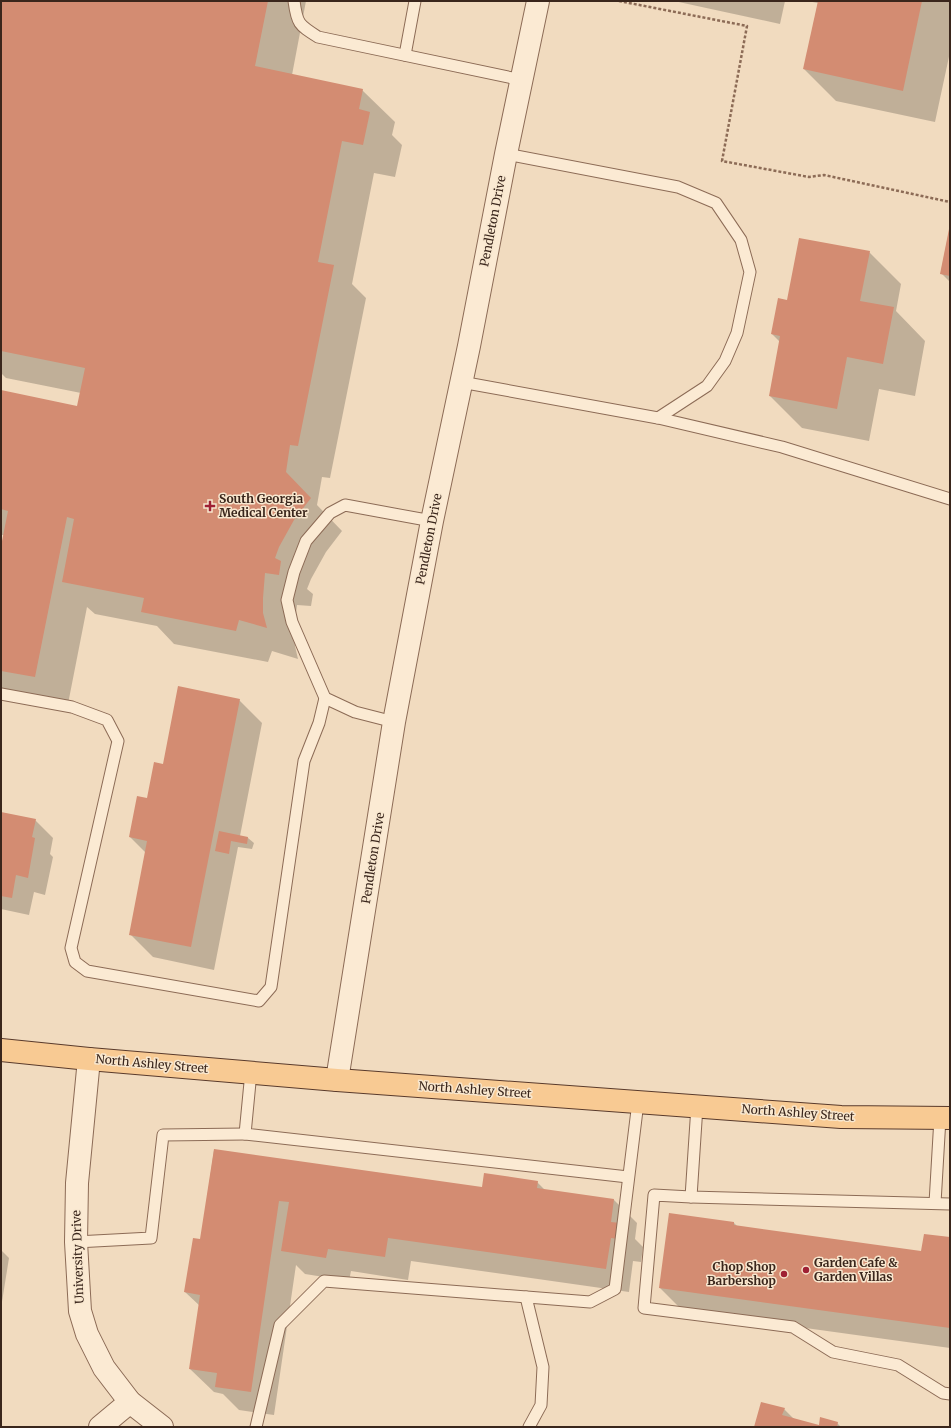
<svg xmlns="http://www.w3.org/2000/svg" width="951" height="1428" viewBox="0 0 951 1428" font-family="Merriweather,serif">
	<rect width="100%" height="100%" fill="#f1dbbf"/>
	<!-- shadow -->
	<g fill="#0003">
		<polygon points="1,1 306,1 292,75 362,90 395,122 392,135 402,145 395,177 374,173 352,284 366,298 330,478 322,477 317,505 342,531 326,552 311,579 307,589 313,594 311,606 297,605 294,631 295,646 298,659 272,651 268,662 174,644 157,626 95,614 87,607 67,709 1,696 1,551 4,535 1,535 1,391 78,407 81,393 6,378 1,373"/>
		<polygon points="674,1 785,1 780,24"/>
		<polygon points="807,1 950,1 950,52 935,122 836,101 804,69 818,3"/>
		<polygon points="950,230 950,282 941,273"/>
		<polygon points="869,252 901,284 896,311 925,341 915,396 879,389 869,441 802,428 770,396 780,342 772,334"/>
		<polygon points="239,700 262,723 240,836 248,838 254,843 252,849 238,847 214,970 153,957 130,934 146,853 130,837 163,765"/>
		<polygon points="1,813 35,820 53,838 50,854 53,857 45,895 34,892 29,915 1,909"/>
		<polygon points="214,1150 483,1188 537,1182 546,1191 614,1200 637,1223 635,1239 643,1247 641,1262 633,1261 629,1292 411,1261 408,1280 351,1271 349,1281 305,1274 296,1265 274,1415 239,1410 223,1394 214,1392 190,1369 200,1306 185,1292 201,1241"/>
		<polygon points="734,1223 738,1227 922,1252 950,1238 950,1348 683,1311 660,1288"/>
		<polygon points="1,1250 9,1258 1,1308"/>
		<polygon points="784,1409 795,1420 819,1426 837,1423 841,1427 755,1427"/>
	</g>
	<!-- building -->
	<g fill="#d38c72">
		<polygon points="1,1 268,1 255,66 363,89 359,109 370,112 363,145 342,141 318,262 334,265 298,446 290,445 286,472 311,498 294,520 279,547 275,558 281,561 279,575 265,573 263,598 263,613 267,628 239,620 236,631 141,612 144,598 62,582 74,519 67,517 35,677 1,671 1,546 8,511 1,509 1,390 77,406 85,368 1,351"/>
		<polygon points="818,1 922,1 903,91 803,69"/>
		<polygon points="949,229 950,229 950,276 940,274"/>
		<polygon points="799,238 870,251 860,301 894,307 883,364 847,357 837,409 769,396 780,336 771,334 778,298 787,300"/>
		<polygon points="178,686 240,699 191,947 129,935 147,841 129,837 137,796 147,798 154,762 163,764"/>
		<polygon points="1,812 36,819 32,837 35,838 28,878 16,875 12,898 1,896"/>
		<polygon points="219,831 248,837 247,844 231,841 229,854 215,851"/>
		<polygon points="214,1149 482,1187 484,1173 538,1181 537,1188 614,1199 611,1222 620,1223 618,1239 611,1238 606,1269 388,1238 385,1257 328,1249 326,1258 281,1251 289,1202 279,1201 251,1392 215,1387 217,1373 189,1369 200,1295 184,1292 193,1238 200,1239"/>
		<polygon points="669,1213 734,1222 734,1225 921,1251 924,1234 950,1237 950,1328 659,1288"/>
		<polygon points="761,1402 785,1408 782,1415 819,1425 820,1417 838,1422 837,1427 754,1427"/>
	</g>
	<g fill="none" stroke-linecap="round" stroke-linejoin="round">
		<defs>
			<g id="service">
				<path d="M294,1C297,24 299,25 318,37L522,80"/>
				<polyline points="405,55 415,1"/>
				<polyline points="506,154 678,187 716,203 741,240 750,272 737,333 725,361 707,386 658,418"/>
				<polyline points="461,382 658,418 782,447 950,499"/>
				<polyline points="1,694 72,707 107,720 118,741 71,948 75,962 87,971 259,1001 271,987 304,761 319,723 325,698"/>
				<polyline points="394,722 355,712 325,698 292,622 287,600 294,572 306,541 330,513 345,505 432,521"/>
				<polyline points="251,1072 245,1134 628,1177"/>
				<polyline points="697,1106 691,1197 950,1204"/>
				<polyline points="691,1197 654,1195 644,1308 793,1327 833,1352 898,1365 943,1393 950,1394"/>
				<polyline points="935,1203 940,1118"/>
				<polyline points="76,1242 151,1238 163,1135 245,1134"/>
				<polyline points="526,1297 543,1367 541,1405 529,1427"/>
				<polyline points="256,1427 280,1325 324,1281 590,1302 615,1289 638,1102"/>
			</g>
			<g id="minor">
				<polyline points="89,1059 77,1183 76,1242 80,1311 87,1334 104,1368 130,1402 162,1427"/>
				<polyline points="337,1080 394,722 432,521 469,346 506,154 538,1"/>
				<polyline points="100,1427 130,1402"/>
			</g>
			<polyline id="primary" points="1,1050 89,1059 337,1080 841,1117 950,1118"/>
		</defs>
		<!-- service casing -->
		<use href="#service" stroke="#8c6b56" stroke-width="13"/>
		<!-- minor casing -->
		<use href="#minor" stroke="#8c6b56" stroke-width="24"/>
		<!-- primary casing -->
		<use href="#primary" stroke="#593a2b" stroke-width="24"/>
		<!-- path -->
		<polyline stroke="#8c6b56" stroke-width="2.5" stroke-dasharray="3 2" stroke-linecap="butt" points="619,1 747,26 722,161 809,177 824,175 950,202"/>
		<!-- service -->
		<use href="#service" stroke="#fbead3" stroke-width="11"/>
		<!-- minor -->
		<use href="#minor" stroke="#fbead3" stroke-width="22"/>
		<!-- primary -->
		<use href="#primary" stroke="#f8ca93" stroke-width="22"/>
	</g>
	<!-- markers -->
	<g fill="#9f2134" stroke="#f8e7cf" stroke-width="1.5">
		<path d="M208 500h4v4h4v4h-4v4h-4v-4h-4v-4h4z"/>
		<circle cx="806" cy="1270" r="4"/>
		<circle cx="784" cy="1274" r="4"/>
	</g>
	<g text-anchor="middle" stroke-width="3" stroke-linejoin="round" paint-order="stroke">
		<!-- street labels -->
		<g font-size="12" fill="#3a261c" stroke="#f8e7cf">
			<text transform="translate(493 221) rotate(-79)" y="4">Pendleton Drive</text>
			<text transform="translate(429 539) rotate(-79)" y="4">Pendleton Drive</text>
			<text transform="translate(373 858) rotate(-81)" y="4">Pendleton Drive</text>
			<text transform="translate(152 1064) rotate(5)" y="4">North Ashley Street</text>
			<text transform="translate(475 1090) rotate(4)" y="4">North Ashley Street</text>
			<text transform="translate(798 1113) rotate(4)" y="4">North Ashley Street</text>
			<text transform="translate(78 1257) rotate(-92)" y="4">University Drive</text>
		</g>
		<!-- poi labels -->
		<g font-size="12" font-weight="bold" fill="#3a261c" stroke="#f8e7cf" text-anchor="start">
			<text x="219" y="503">South Georgia<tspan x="219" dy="14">Medical Center</tspan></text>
			<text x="814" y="1267">Garden Cafe &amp;<tspan x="814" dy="14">Garden Villas</tspan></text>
			<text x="776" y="1271" text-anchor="end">Chop Shop<tspan x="776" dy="14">Barbershop</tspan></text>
		</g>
	</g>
	<!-- border -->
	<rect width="951" height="1428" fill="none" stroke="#3a261c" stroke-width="4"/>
</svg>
